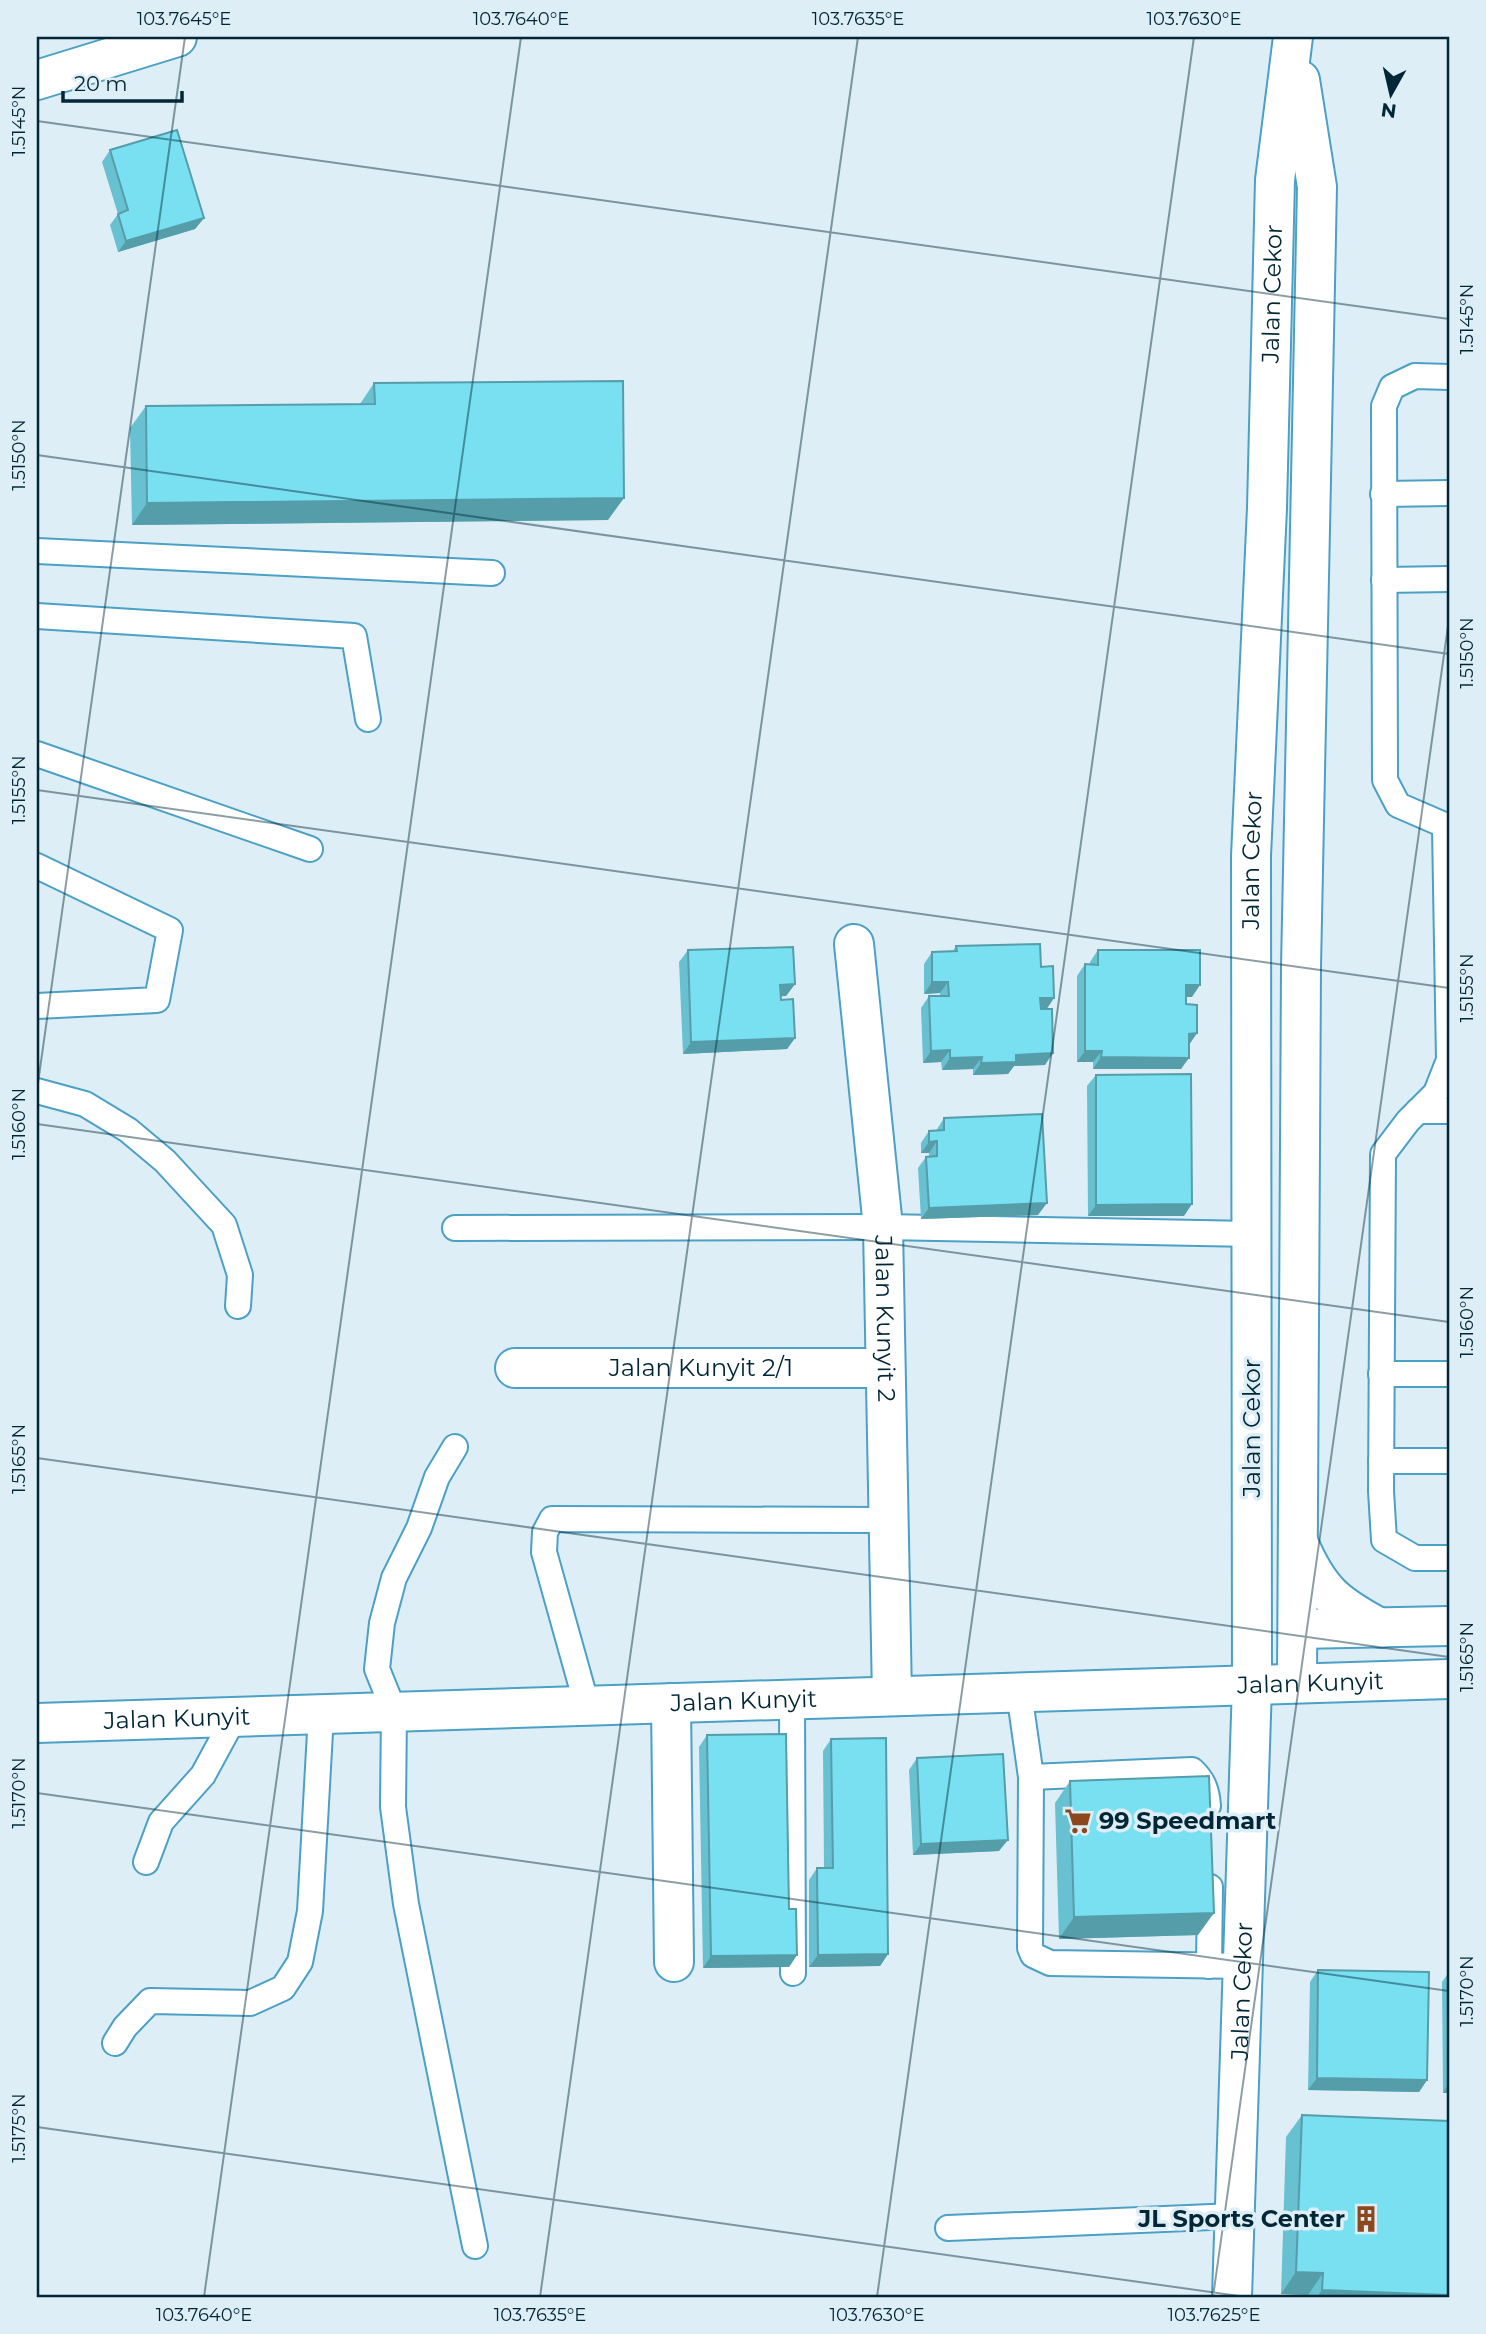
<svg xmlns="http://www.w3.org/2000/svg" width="1486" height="2334" viewBox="0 0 1486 2334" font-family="Montserrat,sans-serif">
	<rect width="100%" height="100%" fill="#deeef6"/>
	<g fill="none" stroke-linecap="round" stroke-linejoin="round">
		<defs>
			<g id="service">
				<polyline points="1449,377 1415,376 1392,387 1384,406 1385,780 1398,805 1449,827"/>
				<polyline points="1383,494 1449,493"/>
				<polyline points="37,551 492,573"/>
				<polyline points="1384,580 1449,579"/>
				<polyline points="37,616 354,636 368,719"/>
				<polyline points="37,754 310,849"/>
				<polyline points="1445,828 1449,1060 1436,1093 1408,1121 1383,1154 1381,1491 1384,1540 1415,1558 1449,1558"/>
				<polyline points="37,866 170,930 157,1000 37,1006"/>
				<polyline points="37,1091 85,1104 128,1130 165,1161 224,1225 240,1275 238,1306"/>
				<polyline points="1418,1111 1449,1111"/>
				<polyline points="455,1228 883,1227 1252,1234"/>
				<polyline points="1381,1374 1449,1374"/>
				<polyline points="455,1447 437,1477 419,1528 394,1578 382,1623 377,1669 394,1711 393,1807 406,1904 475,2246"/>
				<polyline points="1381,1461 1449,1461"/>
				<polyline points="1019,1692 1031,1777 1030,1948 1033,1955 1050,1963 1243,1966"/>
				<polyline points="792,1699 793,1973"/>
				<polyline points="587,1706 544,1552 545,1532 552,1519 888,1520"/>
				<path d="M1031,1777L1192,1770C1203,1780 1207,1790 1208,1806"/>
				<polyline points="146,1862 161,1822 203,1775 235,1716"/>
				<polyline points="1209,1966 1210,1887"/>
				<polyline points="115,2043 125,2027 150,2001 250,2003 283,1988 300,1962 310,1911 321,1714"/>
				<polyline points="948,2228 1235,2216"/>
			</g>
			<g id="minor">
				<polyline points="37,80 177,37"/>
				<path id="s1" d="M854,944L883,1227L892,1696"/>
				<path id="s2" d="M515,1368H885"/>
				<path d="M1299,1544C1319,1591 1335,1604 1380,1628"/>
				<polyline points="1298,1629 1449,1626"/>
				<polyline points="1297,1682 1301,967 1317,187 1300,80"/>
				<polyline points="671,1703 674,1962"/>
				<path id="s3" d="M37,1723L1449,1679"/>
				<path id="s4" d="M1232,2297L1252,1685L1251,856L1267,508L1275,180L1293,37"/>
			</g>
		</defs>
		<!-- service casing -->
		<use href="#service" stroke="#4ba0c6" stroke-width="28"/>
		<!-- minor casing -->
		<use href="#minor" stroke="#4ba0c6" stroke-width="42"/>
		<!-- service -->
		<use href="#service" stroke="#fff" stroke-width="24"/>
		<!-- minor -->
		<use href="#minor" stroke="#fff" stroke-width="38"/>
	</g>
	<!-- wall -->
	<g fill="#68c1d0">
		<polygon points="110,150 204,218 195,229 118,252 110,225 118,214 102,162"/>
		<polygon points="374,383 608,520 132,525 130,428 146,406 360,404"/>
		<polygon points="956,946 1041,967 1054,998 1046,1009 1045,1065 1014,1066 1008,1074 973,1075 973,1069 942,1070 941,1062 923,1063 921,1008 929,996 940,996 940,993 924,994 924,964 932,952 952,952"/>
		<polygon points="688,950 795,984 786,996 781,996 781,1000 795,1038 787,1049 683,1054 679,962"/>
		<polygon points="1098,950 1192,997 1186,997 1186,1004 1197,1033 1189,1044 1181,1069 1093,1069 1093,1062 1077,1062 1077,976 1085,964 1090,964 1090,962"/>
		<polygon points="1096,1075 1184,1216 1088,1216 1087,1086"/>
		<polygon points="944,1118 1038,1215 921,1219 918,1168 926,1157 929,1157 929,1153 921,1153 921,1143 929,1131 936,1131"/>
		<polygon points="707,1735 789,1909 797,1955 789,1967 703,1968 699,1747"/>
		<polygon points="831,1739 888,1954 880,1966 809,1967 809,1880 817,1868 824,1868 823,1751"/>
		<polygon points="917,1758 999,1851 913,1855 909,1770"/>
		<polygon points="1070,1781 1198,1935 1059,1939 1055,1803"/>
		<polygon points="1318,1970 1427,2080 1419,2092 1308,2090 1310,1982"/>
		<polygon points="1449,1972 1449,2093 1443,2093 1442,1982"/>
		<polygon points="1302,2115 1449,2297 1308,2297 1308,2295 1281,2294 1286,2137"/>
	</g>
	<!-- shaded-wall -->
	<g fill="#559da9">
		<polygon points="204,218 195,229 118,252 126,241"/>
		<polygon points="624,498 608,520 132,525 147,503"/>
		<polygon points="932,982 948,982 940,993 924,994"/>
		<polygon points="795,984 786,996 772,997 780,985"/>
		<polygon points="1186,985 1200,985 1192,997 1177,997"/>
		<polygon points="1040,998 1054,998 1046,1010 1032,1010"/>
		<polygon points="1197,1033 1189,1045 1189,1034"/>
		<polygon points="795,1038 787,1049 683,1054 691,1042"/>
		<polygon points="950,1050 941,1062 923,1063 931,1051"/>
		<polygon points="1085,1051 1102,1051 1093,1062 1077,1062"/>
		<polygon points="1053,1053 1045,1065 1014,1066 1008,1074 973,1075 981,1063 1016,1055"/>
		<polygon points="982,1057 973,1069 942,1070 950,1058"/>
		<polygon points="1101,1057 1189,1058 1181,1069 1093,1069"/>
		<polygon points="937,1141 929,1153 921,1153 929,1142"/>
		<polygon points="1047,1203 1038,1215 921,1219 929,1208"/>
		<polygon points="1192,1204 1184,1216 1088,1216 1096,1205"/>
		<polygon points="1008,1840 999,1851 913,1855 921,1844"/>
		<polygon points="1214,1913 1198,1935 1059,1939 1074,1917"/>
		<polygon points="888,1954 880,1966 809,1967 818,1955"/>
		<polygon points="797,1955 789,1967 703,1968 711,1956"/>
		<polygon points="1317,2078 1427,2080 1419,2092 1308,2090"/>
		<polygon points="1449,2083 1449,2093 1443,2093"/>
		<polygon points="1296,2272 1323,2273 1308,2295 1281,2294"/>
		<polygon points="1322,2290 1449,2295 1449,2297 1317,2297"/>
	</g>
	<!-- building -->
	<g fill="#79e0f2" stroke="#559da9" stroke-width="2">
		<polygon points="177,130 204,218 126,241 118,214 128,210 110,150"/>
		<polygon points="623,381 624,498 147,503 146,406 375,404 374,383"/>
		<polygon points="1040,944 1041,967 1053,966 1054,998 1040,998 1041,1009 1052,1009 1053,1053 1016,1055 1016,1062 981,1063 982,1057 950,1058 950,1050 931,1051 929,996 949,996 948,982 932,982 932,952 957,951 956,946"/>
		<polygon points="793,947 795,984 780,985 781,1000 793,999 795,1038 691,1042 688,950"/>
		<polygon points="1098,950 1200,950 1200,985 1186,985 1186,1004 1197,1005 1197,1033 1189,1034 1189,1058 1101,1057 1102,1051 1085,1051 1085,964 1098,965"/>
		<polygon points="1191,1074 1192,1204 1096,1205 1096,1075"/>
		<polygon points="1042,1114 1047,1203 929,1208 926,1157 937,1156 937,1141 929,1142 929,1131 944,1130 944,1118"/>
		<polygon points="786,1734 789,1909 796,1909 797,1955 711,1956 707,1735"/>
		<polygon points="886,1738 888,1954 818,1955 817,1868 833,1868 831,1739"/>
		<polygon points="1003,1754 1008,1840 921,1844 917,1758"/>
		<polygon points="1209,1776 1214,1913 1074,1917 1070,1781"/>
		<polygon points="1318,1970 1429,1972 1427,2080 1317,2078"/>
		<polygon points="1302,2115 1449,2121 1449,2295 1322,2290 1323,2273 1296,2272"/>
	</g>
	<!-- ticks -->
	<path fill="none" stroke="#012736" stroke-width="2" stroke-opacity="0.45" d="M37,121L1449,319M37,455L1449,654M37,790L1449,988M37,1090L185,37M37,1124L1449,1322M37,1458L1449,1657M37,1793L1449,1991M37,2127L1246,2297M204,2297L521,37M540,2297L858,37M877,2297L1194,37M1213,2297L1449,619"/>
	<!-- icons -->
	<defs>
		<symbol id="supermarket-bare" viewBox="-9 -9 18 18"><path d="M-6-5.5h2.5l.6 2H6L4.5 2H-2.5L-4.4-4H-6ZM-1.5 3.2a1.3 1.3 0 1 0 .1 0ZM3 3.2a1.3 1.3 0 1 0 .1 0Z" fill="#8c481c" stroke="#deeef6" stroke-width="2.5" paint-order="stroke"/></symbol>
		<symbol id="building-bare" viewBox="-9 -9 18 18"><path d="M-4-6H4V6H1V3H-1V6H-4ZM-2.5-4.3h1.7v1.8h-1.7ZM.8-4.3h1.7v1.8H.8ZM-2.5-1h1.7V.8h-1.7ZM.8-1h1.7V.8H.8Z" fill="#8c481c" stroke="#deeef6" stroke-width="2.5" paint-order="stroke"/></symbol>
	</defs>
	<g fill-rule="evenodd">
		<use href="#supermarket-bare" x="1059" y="1802" width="38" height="38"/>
		<use href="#building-bare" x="1347" y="2200" width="38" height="38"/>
	</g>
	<g text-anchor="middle" stroke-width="7" stroke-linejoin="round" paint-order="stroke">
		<!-- street labels -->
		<g font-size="24" fill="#012736" stroke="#deeef6">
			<text dy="8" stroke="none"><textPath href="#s4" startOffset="2004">Jalan Cekor</textPath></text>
			<text dy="8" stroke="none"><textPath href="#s4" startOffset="1437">Jalan Cekor</textPath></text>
			<text dy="8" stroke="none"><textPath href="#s1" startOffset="376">Jalan Kunyit 2</textPath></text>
			<text dy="8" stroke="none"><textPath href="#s2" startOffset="186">Jalan Kunyit 2/1</textPath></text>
			<text transform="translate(1252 1428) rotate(-90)" y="8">Jalan Cekor</text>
			<text dy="8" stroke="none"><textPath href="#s3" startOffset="1274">Jalan Kunyit</textPath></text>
			<text dy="8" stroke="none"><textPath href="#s3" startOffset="707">Jalan Kunyit</textPath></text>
			<text dy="8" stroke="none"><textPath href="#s3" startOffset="140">Jalan Kunyit</textPath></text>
			<text dy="8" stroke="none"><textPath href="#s4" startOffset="306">Jalan Cekor</textPath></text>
		</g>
		<!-- poi labels -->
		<g font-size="24" font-weight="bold" fill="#012736" stroke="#deeef6" text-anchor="start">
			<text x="1099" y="1829">99 Speedmart</text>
			<text x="1345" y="2227" text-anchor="end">JL Sports Center</text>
		</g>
	</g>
	<!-- border -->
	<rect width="1486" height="2334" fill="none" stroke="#deeef6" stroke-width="77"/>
	<!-- north arrow -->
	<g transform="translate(1391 94) rotate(188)" stroke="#deeef6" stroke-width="5" paint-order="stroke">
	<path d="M0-5L12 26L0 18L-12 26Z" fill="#012736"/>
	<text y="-10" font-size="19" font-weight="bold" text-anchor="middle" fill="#012736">N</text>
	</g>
	<!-- scale -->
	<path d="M63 91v10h119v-10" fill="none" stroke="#012736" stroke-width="3.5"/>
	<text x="74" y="91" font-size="21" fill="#012736" stroke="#deeef6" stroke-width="5" paint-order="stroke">20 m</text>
	<rect x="38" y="38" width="1410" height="2258" fill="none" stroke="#012736" stroke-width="2.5"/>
	<g font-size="18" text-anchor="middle" fill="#012736">
		<text x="184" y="25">103.7645°E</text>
		<text x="521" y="25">103.7640°E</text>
		<text x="858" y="25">103.7635°E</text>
		<text x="1194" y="25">103.7630°E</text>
		<text transform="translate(19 121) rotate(-90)" y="6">1.5145°N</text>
		<text transform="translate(1467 319) rotate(-90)" y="6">1.5145°N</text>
		<text transform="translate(19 455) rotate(-90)" y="6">1.5150°N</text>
		<text transform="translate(1467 653) rotate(-90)" y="6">1.5150°N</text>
		<text transform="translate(19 790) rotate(-90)" y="6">1.5155°N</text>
		<text transform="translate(1467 988) rotate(-90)" y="6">1.5155°N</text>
		<text transform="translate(19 1124) rotate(-90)" y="6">1.5160°N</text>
		<text transform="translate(1467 1322) rotate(-90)" y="6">1.5160°N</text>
		<text transform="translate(19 1459) rotate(-90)" y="6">1.5165°N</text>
		<text transform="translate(1467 1657) rotate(-90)" y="6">1.5165°N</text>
		<text transform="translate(19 1793) rotate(-90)" y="6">1.5170°N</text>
		<text transform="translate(1467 1991) rotate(-90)" y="6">1.5170°N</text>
		<text transform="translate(19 2128) rotate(-90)" y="6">1.5175°N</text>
		<text x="204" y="2321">103.7640°E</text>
		<text x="540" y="2321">103.7635°E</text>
		<text x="877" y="2321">103.7630°E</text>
		<text x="1214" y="2321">103.7625°E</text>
	</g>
</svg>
